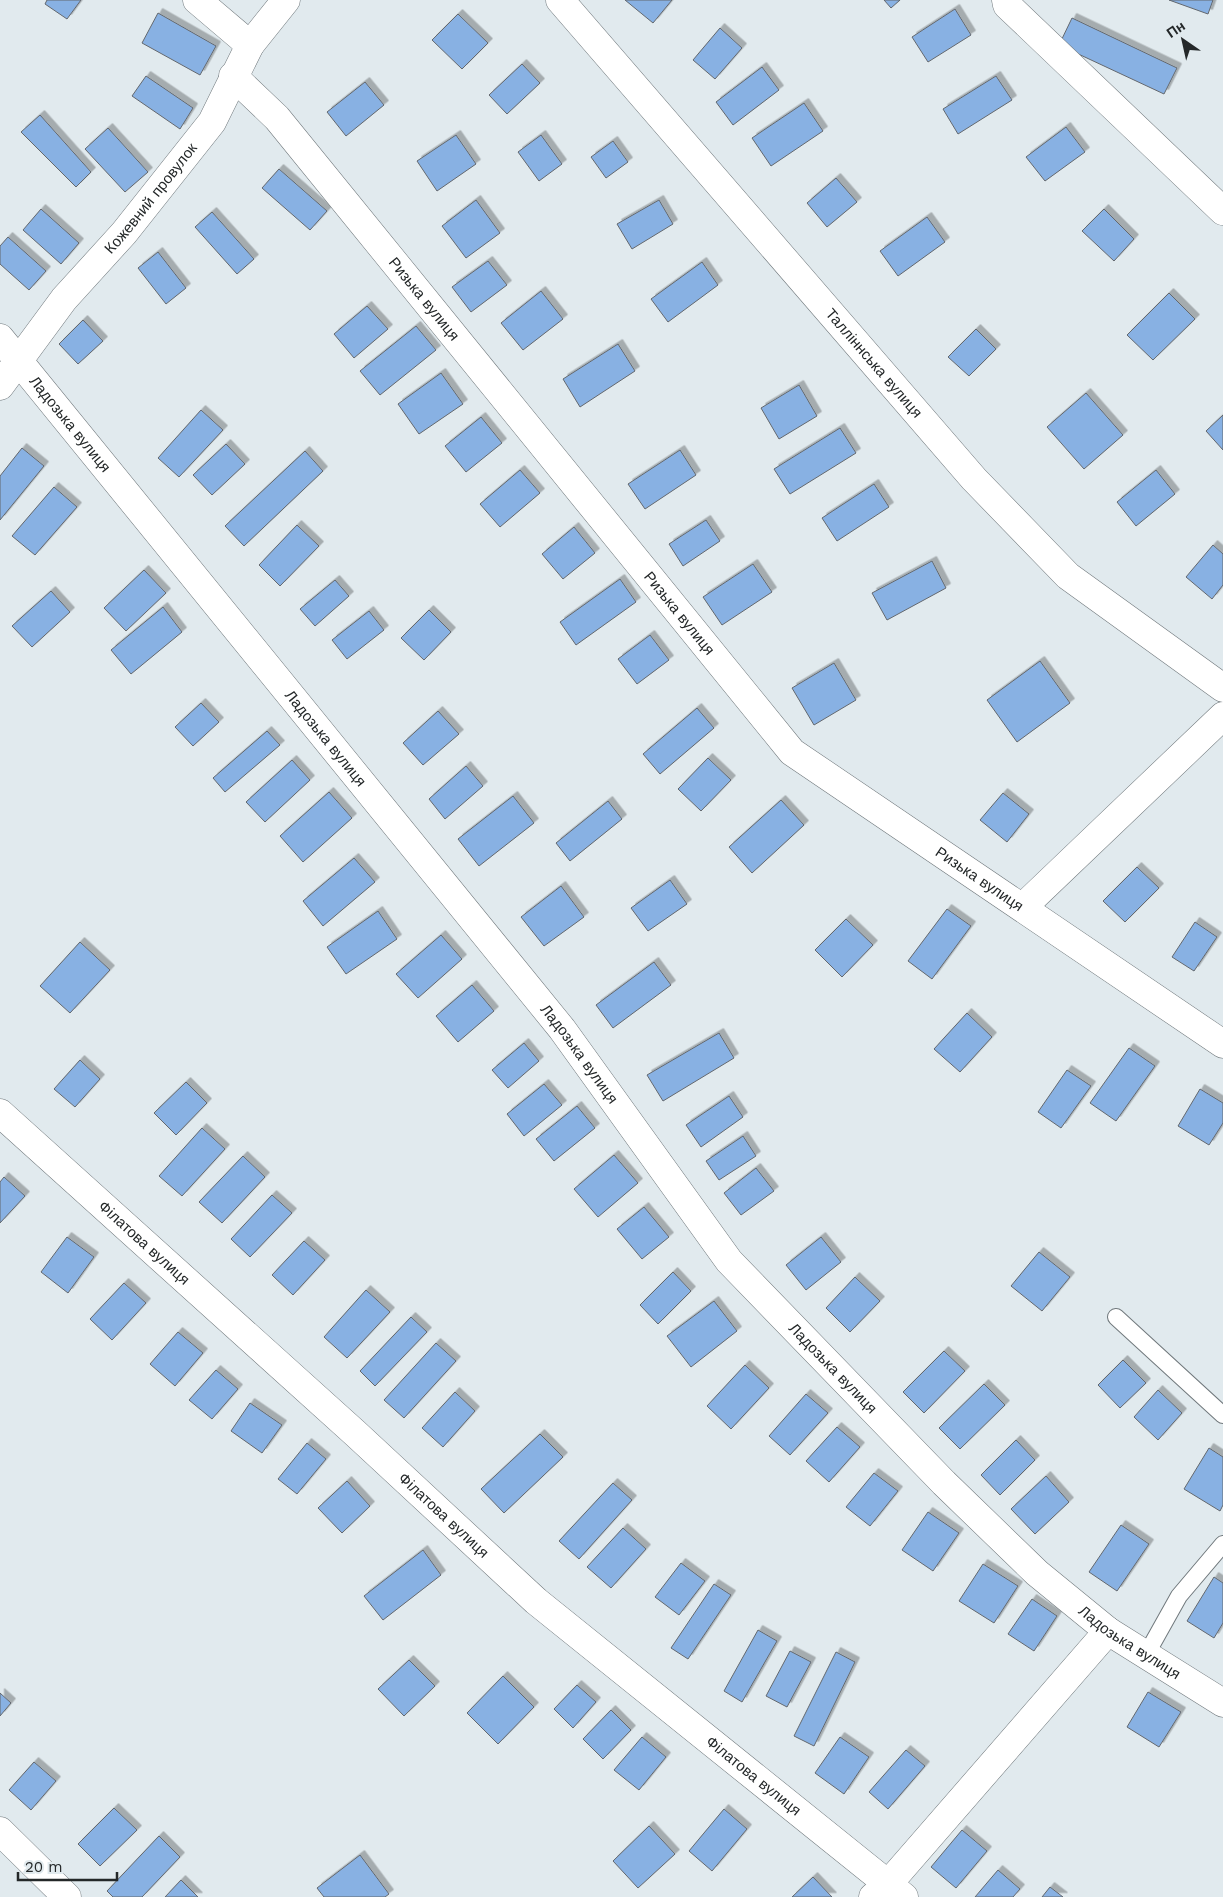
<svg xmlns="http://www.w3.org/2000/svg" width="1223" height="1897" viewBox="0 0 1223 1897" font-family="'Work Sans',sans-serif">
	<defs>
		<filter id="shadow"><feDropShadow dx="4.5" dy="-4.5" stdDeviation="0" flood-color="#0004"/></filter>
	</defs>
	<rect width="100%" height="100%" fill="#e1eaee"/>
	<!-- building -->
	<g fill="#88b1e3" stroke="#63686e" filter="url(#shadow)">
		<polygon points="47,0 81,0 67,19 45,4"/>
		<polygon points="625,0 672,0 653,23"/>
		<polygon points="884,0 900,0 891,8"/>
		<polygon points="1169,0 1213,0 1208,14"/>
		<polygon points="955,9 971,35 928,62 912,37"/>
		<polygon points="158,13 216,46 200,75 142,43"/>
		<polygon points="458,14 488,43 462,69 432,40"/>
		<polygon points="1072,18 1177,68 1164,94 1059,45"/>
		<polygon points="720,28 742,48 715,79 693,60"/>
		<polygon points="522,64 540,83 507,114 489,95"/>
		<polygon points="762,67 779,90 733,125 716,102"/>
		<polygon points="146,76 193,108 180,129 132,96"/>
		<polygon points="996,76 1012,100 958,134 943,109"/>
		<polygon points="365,82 384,105 346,136 327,112"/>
		<polygon points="804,103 823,131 771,166 752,138"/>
		<polygon points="40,115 91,172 76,187 21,132"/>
		<polygon points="1066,127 1085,152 1045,181 1026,157"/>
		<polygon points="108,128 148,172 125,192 85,149"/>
		<polygon points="456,135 476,164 437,191 417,161"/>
		<polygon points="541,135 562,164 539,181 518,152"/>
		<polygon points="613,141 628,162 606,178 591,157"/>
		<polygon points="279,169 327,211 310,230 262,188"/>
		<polygon points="836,178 857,202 827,227 807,203"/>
		<polygon points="476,200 500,233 466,258 442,226"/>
		<polygon points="659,200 673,224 632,249 617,224"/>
		<polygon points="41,209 79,243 61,264 23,230"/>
		<polygon points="1104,209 1134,239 1114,261 1082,231"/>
		<polygon points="212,212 254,259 237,274 195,227"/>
		<polygon points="927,217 945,242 898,276 880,251"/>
		<polygon points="8,237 46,271 29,290 0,264 0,246"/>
		<polygon points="158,252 186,288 166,304 138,268"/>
		<polygon points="488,261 507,285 471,312 452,287"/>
		<polygon points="702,262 718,285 668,322 651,299"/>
		<polygon points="541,291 563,319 523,350 501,323"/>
		<polygon points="1169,293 1195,319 1153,360 1127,335"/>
		<polygon points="367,306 388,329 354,358 334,334"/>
		<polygon points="83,320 103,341 78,364 59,344"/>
		<polygon points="416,326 436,350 380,395 360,371"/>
		<polygon points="976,329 996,349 969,376 948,357"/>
		<polygon points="618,344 635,371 580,407 563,379"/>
		<polygon points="441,373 463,404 419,434 398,404"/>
		<polygon points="799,385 817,416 779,439 761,408"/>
		<polygon points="1086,393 1123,435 1084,469 1047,427"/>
		<polygon points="201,410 223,430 179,477 158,458"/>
		<polygon points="1223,415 1223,450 1206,431"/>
		<polygon points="481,417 502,443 466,472 445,446"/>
		<polygon points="840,428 856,453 790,494 774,469"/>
		<polygon points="226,444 245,464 212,495 193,475"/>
		<polygon points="22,448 44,466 0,520 0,476"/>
		<polygon points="680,450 696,475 645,509 628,484"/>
		<polygon points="305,451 323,471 244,546 225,526"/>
		<polygon points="520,470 540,493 500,527 480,504"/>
		<polygon points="1156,470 1175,494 1136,526 1117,502"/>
		<polygon points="874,484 889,507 837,541 822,518"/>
		<polygon points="54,487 77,507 35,555 12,536"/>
		<polygon points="706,520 720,541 683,566 669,544"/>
		<polygon points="297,525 319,546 280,586 259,565"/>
		<polygon points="574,527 595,553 563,579 542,554"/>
		<polygon points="1213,545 1223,554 1223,585 1212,599 1186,577"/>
		<polygon points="932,561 946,588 887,620 872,593"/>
		<polygon points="753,564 772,592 722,625 703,597"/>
		<polygon points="144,570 166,593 126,631 104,608"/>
		<polygon points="620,579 636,602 576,645 560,622"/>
		<polygon points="335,580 349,596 315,626 300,609"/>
		<polygon points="51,591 70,612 32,647 12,626"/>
		<polygon points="163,607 182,632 131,674 111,650"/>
		<polygon points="429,610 451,632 424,660 401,638"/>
		<polygon points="369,611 384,630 347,659 332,640"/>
		<polygon points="650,635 669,660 637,684 618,659"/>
		<polygon points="1040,661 1070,703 1017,742 987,700"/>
		<polygon points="834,663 856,700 814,725 792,688"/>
		<polygon points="201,703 219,722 193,746 175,727"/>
		<polygon points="697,708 714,728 660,774 643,754"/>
		<polygon points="438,711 459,734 423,765 403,743"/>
		<polygon points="267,731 280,745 225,792 213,778"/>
		<polygon points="708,758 731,780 701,811 678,789"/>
		<polygon points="292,760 310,780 265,822 246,802"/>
		<polygon points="466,766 483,786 445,819 429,799"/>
		<polygon points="329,792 352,818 303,862 280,836"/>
		<polygon points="1003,793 1029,814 1007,842 980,820"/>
		<polygon points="513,796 534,823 479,866 458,839"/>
		<polygon points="781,800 804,825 752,873 729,847"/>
		<polygon points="608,801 622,819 570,861 556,843"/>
		<polygon points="354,858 375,882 323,926 303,901"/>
		<polygon points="1137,867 1159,888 1125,922 1103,901"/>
		<polygon points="670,880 687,904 648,931 631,908"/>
		<polygon points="561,886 584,917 544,946 521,917"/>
		<polygon points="947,909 971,926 932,979 908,961"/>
		<polygon points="378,911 397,939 346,974 327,947"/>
		<polygon points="846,919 873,945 842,977 815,950"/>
		<polygon points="1195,922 1217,937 1194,971 1172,957"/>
		<polygon points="441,935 462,959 418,998 396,974"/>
		<polygon points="80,942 110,970 70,1013 40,986"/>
		<polygon points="654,962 671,985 613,1028 596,1005"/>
		<polygon points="472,985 494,1011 458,1042 436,1016"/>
		<polygon points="967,1013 992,1037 960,1072 934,1049"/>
		<polygon points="719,1033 734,1058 663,1101 647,1075"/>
		<polygon points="524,1043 539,1061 508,1088 492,1070"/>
		<polygon points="1129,1048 1155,1066 1116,1121 1090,1103"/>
		<polygon points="80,1060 100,1079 75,1107 54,1089"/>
		<polygon points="1067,1070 1091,1086 1061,1128 1038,1112"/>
		<polygon points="186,1082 207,1103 176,1135 154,1113"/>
		<polygon points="544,1084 562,1105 524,1136 507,1114"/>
		<polygon points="1200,1089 1223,1103 1223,1123 1209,1145 1178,1126"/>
		<polygon points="729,1096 743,1117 701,1147 686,1125"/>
		<polygon points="577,1106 595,1128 554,1161 536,1139"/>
		<polygon points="202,1128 225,1149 182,1196 159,1176"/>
		<polygon points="743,1136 756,1156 719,1180 706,1161"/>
		<polygon points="614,1155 638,1183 598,1217 574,1189"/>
		<polygon points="243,1156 265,1177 222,1223 199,1202"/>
		<polygon points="756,1168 774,1191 741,1215 724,1193"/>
		<polygon points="4,1177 25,1196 0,1223 0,1182"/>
		<polygon points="272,1195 292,1213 250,1257 231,1239"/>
		<polygon points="644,1207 669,1237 642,1259 617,1229"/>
		<polygon points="67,1237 94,1257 68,1293 41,1272"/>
		<polygon points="821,1237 841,1262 806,1290 786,1265"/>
		<polygon points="304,1241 325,1260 293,1295 272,1275"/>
		<polygon points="1039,1252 1070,1277 1042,1311 1011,1286"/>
		<polygon points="673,1272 691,1291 658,1324 640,1305"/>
		<polygon points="855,1277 880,1301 850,1332 826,1308"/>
		<polygon points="124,1283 146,1303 112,1340 90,1319"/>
		<polygon points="366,1290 390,1312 347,1358 324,1337"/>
		<polygon points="714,1301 737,1331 691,1367 667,1336"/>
		<polygon points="411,1317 427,1332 375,1386 360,1371"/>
		<polygon points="178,1332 203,1353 175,1386 150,1364"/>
		<polygon points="436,1343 456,1361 404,1418 384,1400"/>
		<polygon points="944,1351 965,1371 924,1413 903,1392"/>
		<polygon points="1123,1360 1146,1383 1120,1408 1098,1385"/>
		<polygon points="745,1365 769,1388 731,1429 707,1406"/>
		<polygon points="216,1370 238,1389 212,1419 189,1400"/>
		<polygon points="984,1384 1005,1405 960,1449 939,1428"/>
		<polygon points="1158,1390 1182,1413 1158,1440 1134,1417"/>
		<polygon points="455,1392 475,1411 443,1447 422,1428"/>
		<polygon points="806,1394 828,1413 790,1455 769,1436"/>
		<polygon points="250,1403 282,1425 262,1453 231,1431"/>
		<polygon points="837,1427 860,1447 829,1482 806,1461"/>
		<polygon points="540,1434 563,1457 504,1513 481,1489"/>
		<polygon points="1016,1440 1035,1460 1000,1495 981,1475"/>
		<polygon points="307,1443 326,1459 297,1494 278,1479"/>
		<polygon points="1209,1448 1223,1457 1223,1505 1220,1511 1184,1489"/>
		<polygon points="874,1473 898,1491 870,1526 846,1507"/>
		<polygon points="1046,1476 1069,1502 1035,1534 1011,1509"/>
		<polygon points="347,1481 370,1506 342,1533 318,1508"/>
		<polygon points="613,1483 632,1500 579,1559 559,1541"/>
		<polygon points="928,1512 959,1533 933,1571 902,1550"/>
		<polygon points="1121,1525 1149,1544 1117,1591 1089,1572"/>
		<polygon points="623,1528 646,1549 611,1588 587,1567"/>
		<polygon points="423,1550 441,1575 383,1620 364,1596"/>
		<polygon points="681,1563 705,1581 679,1615 655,1597"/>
		<polygon points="983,1564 1018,1586 994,1623 959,1601"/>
		<polygon points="1214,1577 1223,1583 1223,1623 1214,1638 1187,1621"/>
		<polygon points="714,1584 731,1595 688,1659 671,1648"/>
		<polygon points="1032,1599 1057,1616 1034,1651 1008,1634"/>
		<polygon points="758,1630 777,1641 742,1702 724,1691"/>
		<polygon points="790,1651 811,1662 787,1707 766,1696"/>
		<polygon points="836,1652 855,1662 814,1746 794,1736"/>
		<polygon points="409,1660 435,1686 404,1716 378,1689"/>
		<polygon points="503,1676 534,1707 498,1744 467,1713"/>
		<polygon points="577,1685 596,1702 573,1728 554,1709"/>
		<polygon points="1148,1692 1181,1712 1159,1747 1127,1727"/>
		<polygon points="0,1693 11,1703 0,1716"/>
		<polygon points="611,1710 631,1730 603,1759 583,1739"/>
		<polygon points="642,1737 666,1757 639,1790 614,1770"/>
		<polygon points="840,1737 869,1757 844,1794 815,1773"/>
		<polygon points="906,1750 925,1766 888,1809 869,1792"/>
		<polygon points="34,1762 56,1781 31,1810 9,1790"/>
		<polygon points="114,1808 137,1830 100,1866 78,1844"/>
		<polygon points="724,1809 747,1829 712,1871 689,1851"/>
		<polygon points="649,1826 675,1854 638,1888 613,1861"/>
		<polygon points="962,1830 987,1851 956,1888 931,1867"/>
		<polygon points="159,1836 180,1857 142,1897 113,1897 107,1891"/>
		<polygon points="360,1855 389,1894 385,1897 324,1897 317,1888"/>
		<polygon points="998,1870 1020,1889 1013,1897 975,1897"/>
		<polygon points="813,1877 832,1897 792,1897"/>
		<polygon points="181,1880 198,1897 165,1897"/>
		<polygon points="1050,1887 1063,1897 1042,1897"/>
	</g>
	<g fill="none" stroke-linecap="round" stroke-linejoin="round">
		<defs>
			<g id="lane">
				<polyline points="1116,1317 1223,1415"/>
				<polyline points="1146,1655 1179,1596 1223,1544"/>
			</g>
			<g id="street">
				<polyline points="197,0 250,45"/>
				<path id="s1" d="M560,0L974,479L1068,576L1223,688"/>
				<polyline points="1006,0 1007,5 1223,211"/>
				<path id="s2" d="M233,76L277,118L792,752L1223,1044"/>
				<path id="s3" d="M0,338L562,1029L729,1261L944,1483L1037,1573L1108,1631L1223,1703"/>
				<path id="s4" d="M0,386L64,299L124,233L212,122L250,45L286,0"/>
				<polyline points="1023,907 1223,716"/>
				<path id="s5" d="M0,1113L355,1433L536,1601L904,1897"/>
				<polyline points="0,1831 67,1897"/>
				<polyline points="873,1897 889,1883 1108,1631"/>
			</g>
		</defs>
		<!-- lane casing -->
		<use href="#lane" stroke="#70787c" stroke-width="18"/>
		<!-- street casing -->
		<use href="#street" stroke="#70787c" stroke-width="29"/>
		<!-- lane -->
		<use href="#lane" stroke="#fff" stroke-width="16"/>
		<!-- street -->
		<use href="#street" stroke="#fff" stroke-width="28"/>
	</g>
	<g text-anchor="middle" stroke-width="4" stroke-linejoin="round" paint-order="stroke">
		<!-- street labels -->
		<g font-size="15" fill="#242829" stroke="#e1eaee">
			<text dy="5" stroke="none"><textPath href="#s4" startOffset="241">Кожевний провулок</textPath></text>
			<text dy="5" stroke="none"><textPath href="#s2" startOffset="294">Ризька вулиця</textPath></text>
			<text dy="5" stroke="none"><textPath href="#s1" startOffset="480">Талліннська вулиця</textPath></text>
			<text dy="5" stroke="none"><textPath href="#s3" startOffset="111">Ладозька вулиця</textPath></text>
			<text dy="5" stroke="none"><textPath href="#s2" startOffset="699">Ризька вулиця</textPath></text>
			<text dy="5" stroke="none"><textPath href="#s3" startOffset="516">Ладозька вулиця</textPath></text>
			<text dy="5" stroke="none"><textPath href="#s2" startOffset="1104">Ризька вулиця</textPath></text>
			<text dy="5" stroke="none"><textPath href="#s3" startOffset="921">Ладозька вулиця</textPath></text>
			<text dy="5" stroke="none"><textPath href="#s5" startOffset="194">Філатова вулиця</textPath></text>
			<text dy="5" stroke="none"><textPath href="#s3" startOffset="1326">Ладозька вулиця</textPath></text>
			<text dy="5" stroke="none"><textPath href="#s5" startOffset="599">Філатова вулиця</textPath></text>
			<text dy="5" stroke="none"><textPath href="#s3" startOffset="1731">Ладозька вулиця</textPath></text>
			<text dy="5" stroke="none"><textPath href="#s5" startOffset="1004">Філатова вулиця</textPath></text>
		</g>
	</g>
	<!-- north arrow -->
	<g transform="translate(1183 40) rotate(326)" stroke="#e1eaee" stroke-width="4" paint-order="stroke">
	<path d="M0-4L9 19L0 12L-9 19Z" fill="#242829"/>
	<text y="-8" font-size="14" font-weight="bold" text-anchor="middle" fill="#242829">Пн</text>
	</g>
	<!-- scale -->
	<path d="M18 1872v8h99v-8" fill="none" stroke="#242829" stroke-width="2.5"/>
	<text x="25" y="1872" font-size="15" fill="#242829" stroke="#e1eaee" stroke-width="4" paint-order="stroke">20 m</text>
</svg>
